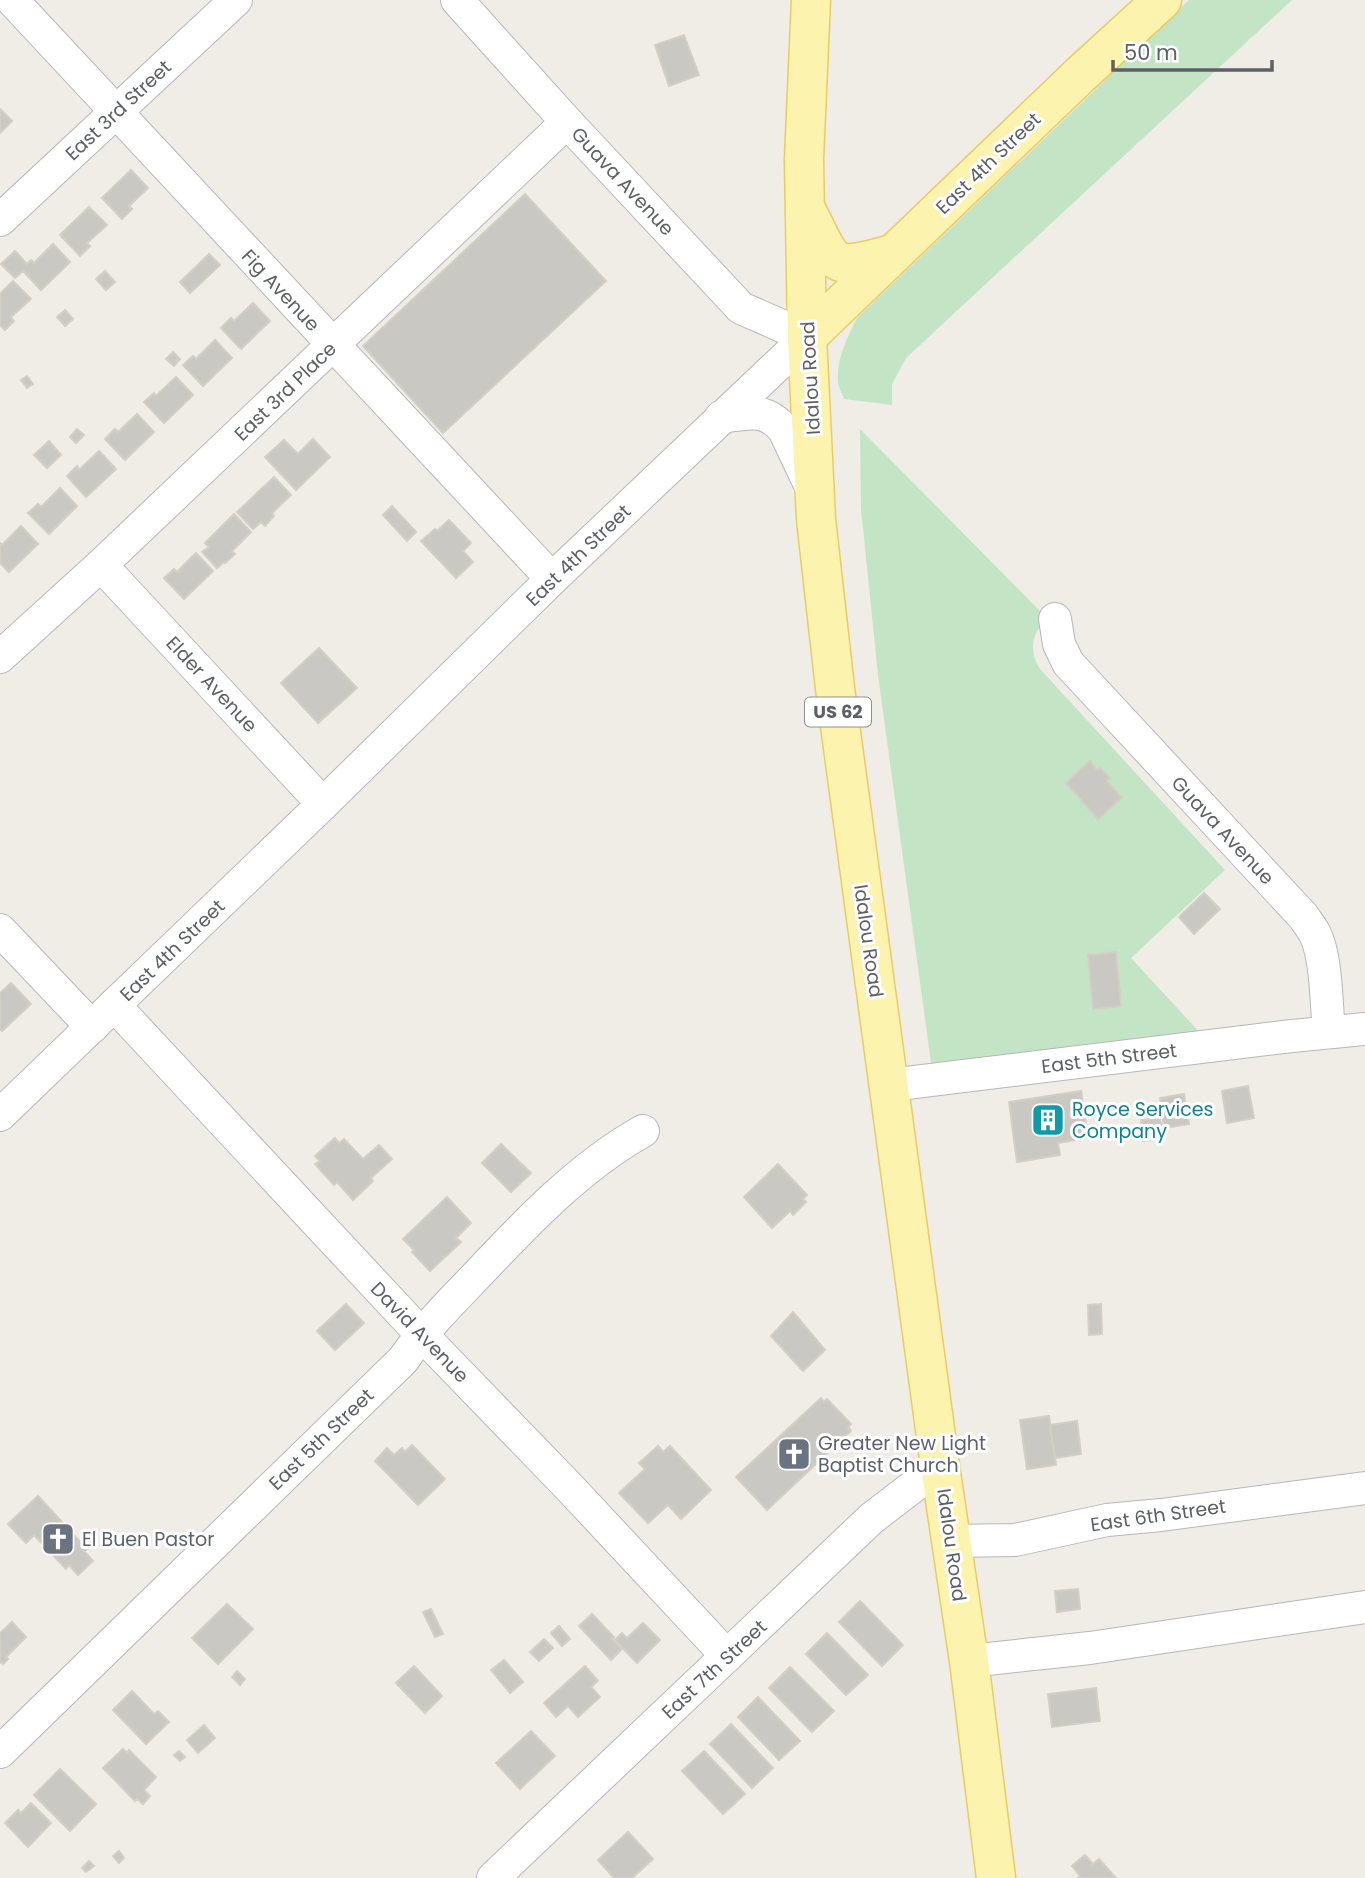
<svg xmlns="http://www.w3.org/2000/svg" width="1365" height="1878" viewBox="0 0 1365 1878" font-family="Poppins,sans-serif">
	<rect width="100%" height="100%" fill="#efede6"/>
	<!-- green -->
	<g fill="#c3e5c5">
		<path d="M1189,0H1292L906,358L892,384V405L844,399C842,394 839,388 838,383C836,360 847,338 857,318Z"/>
		<path d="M860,429L1047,618C1032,634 1028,649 1040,669L1225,870L1131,958L1215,1049L932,1070L878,675L861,509Z"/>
	</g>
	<!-- building -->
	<g fill="#cac8c2" stroke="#d3cfc4" stroke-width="2">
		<polygon points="684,35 699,75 669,86 655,45"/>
		<polygon points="0,109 12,121 0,133"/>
		<polygon points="131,170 148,188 129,206 132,209 122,219 102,198"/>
		<polygon points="525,194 606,281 443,433 363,346"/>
		<polygon points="89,207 107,225 87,243 90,246 80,256 60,235"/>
		<polygon points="53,244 70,262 41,290 23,271 15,278 1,264 15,251 27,264 31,260 34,263"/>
		<polygon points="209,254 220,265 190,293 180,282"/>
		<polygon points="105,271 115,282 106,290 96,279"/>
		<polygon points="13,281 31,299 11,317 14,321 5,330 0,325 0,294"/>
		<polygon points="253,303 270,321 241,349 221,328 231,318 234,321"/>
		<polygon points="65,310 73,319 65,326 57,317"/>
		<polygon points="215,340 232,358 203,386 183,365 193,356 196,359"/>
		<polygon points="173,352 180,359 174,366 166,359"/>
		<polygon points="27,376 33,384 27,388 21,380"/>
		<polygon points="176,377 193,395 164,423 144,402 154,393 156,396"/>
		<polygon points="137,414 154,432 125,460 105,439 115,429 118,432"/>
		<polygon points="77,429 84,435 76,443 70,437"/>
		<polygon points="313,439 330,457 296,490 265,457 284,440 298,454"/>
		<polygon points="49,441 61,455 47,468 34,455"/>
		<polygon points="99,451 116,469 86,497 67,476 77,466 79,470"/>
		<polygon points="274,477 291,495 272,513 274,516 265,526 261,522 253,529 237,512"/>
		<polygon points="60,488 77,506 49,534 28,513 38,504 41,507"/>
		<polygon points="392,506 416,532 407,541 383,515"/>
		<polygon points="234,514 251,532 232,551 235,554 225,563 224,562 217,568 202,552 209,547 205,543"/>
		<polygon points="449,520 471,543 463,551 473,562 456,578 421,541 435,529 437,531"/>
		<polygon points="21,526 38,544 9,572 0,563 0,543 2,545"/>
		<polygon points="196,553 213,571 184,599 164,578 174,569 177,572"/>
		<polygon points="319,648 357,688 318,723 281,683"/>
		<polygon points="1090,761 1097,770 1100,768 1110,778 1107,781 1122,798 1098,819 1066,783"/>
		<polygon points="1204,893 1220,909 1194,934 1179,917"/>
		<polygon points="1116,952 1121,1006 1093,1009 1088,955"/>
		<polygon points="11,983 31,1004 2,1031 0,1029 0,993"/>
		<polygon points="1248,1086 1254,1118 1227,1123 1222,1091"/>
		<polygon points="1081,1091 1088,1138 1058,1143 1060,1155 1017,1162 1009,1102"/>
		<polygon points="1184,1094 1189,1124 1164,1128 1160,1098"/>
		<polygon points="1160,1118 1163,1139 1143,1141 1141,1120"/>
		<polygon points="335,1138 339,1143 344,1139 363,1159 379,1145 392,1159 371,1178 373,1181 353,1200 337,1182 334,1185 315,1164 320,1161 315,1156"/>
		<polygon points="501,1144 531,1173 511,1192 482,1163"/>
		<polygon points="778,1164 807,1195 803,1199 806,1202 793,1215 790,1211 772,1228 744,1197"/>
		<polygon points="447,1197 471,1223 456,1238 461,1242 430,1271 412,1252 414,1250 403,1239"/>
		<polygon points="346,1304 364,1323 335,1350 317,1331"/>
		<polygon points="1101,1304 1102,1334 1089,1335 1088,1305"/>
		<polygon points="793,1312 825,1350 803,1371 771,1336"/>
		<polygon points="821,1398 824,1402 827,1399 851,1424 848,1427 851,1431 767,1510 736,1477"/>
		<polygon points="1049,1416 1056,1465 1027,1469 1020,1420"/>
		<polygon points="1077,1421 1081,1454 1055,1458 1050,1425"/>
		<polygon points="412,1445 445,1479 418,1505 375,1461 387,1448 394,1455 402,1448 405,1452"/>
		<polygon points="658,1446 663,1452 670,1446 711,1490 681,1519 668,1505 648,1523 619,1493 645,1469 639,1463"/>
		<polygon points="38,1496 87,1549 84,1551 93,1561 78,1575 69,1565 66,1569 34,1535 26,1543 8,1524"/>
		<polygon points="1078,1589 1080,1609 1057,1612 1055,1591"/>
		<polygon points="860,1601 903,1645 882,1666 839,1622"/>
		<polygon points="227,1604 253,1629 218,1664 192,1638"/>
		<polygon points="431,1609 443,1634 435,1637 423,1612"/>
		<polygon points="592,1614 614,1637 612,1639 622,1649 611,1660 579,1626"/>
		<polygon points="12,1622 26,1637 6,1657 8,1659 3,1664 2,1662 0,1663 0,1633"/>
		<polygon points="643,1623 660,1640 637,1663 615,1640 622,1633 627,1638"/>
		<polygon points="559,1626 570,1639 562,1646 551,1633"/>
		<polygon points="827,1633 868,1675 846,1695 806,1654"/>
		<polygon points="544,1639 553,1648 539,1661 530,1652"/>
		<polygon points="504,1660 523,1682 510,1693 491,1670"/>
		<polygon points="414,1666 442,1696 425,1713 396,1683"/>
		<polygon points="585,1666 598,1681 591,1687 600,1697 578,1717 568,1706 556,1717 544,1703"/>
		<polygon points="790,1667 834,1711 812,1732 769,1688"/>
		<polygon points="237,1671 245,1679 240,1685 232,1677"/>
		<polygon points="1096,1688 1100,1721 1052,1727 1048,1694"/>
		<polygon points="132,1691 154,1714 158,1711 169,1722 146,1744 113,1710"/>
		<polygon points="758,1697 800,1741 779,1760 738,1717"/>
		<polygon points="731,1724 773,1768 752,1788 710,1744"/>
		<polygon points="204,1725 215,1738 198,1753 187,1740"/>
		<polygon points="531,1731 555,1756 520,1789 496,1763"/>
		<polygon points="123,1749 127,1753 129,1750 156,1777 144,1790 150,1796 143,1804 137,1799 135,1801 103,1768"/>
		<polygon points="179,1751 185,1757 180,1761 174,1755"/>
		<polygon points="704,1751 745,1794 723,1814 682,1771"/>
		<polygon points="60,1769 96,1804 70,1831 34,1795"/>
		<polygon points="31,1803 51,1823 28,1847 5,1823 18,1810 21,1813"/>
		<polygon points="628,1832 653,1859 632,1878 614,1878 598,1860"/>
		<polygon points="119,1851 124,1858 119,1863 113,1856"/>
		<polygon points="1085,1855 1093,1864 1099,1859 1116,1878 1078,1878 1080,1876 1072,1866"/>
		<polygon points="89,1861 94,1866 86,1872 82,1868"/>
	</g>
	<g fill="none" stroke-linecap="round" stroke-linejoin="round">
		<defs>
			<g id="minor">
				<polyline points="12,0 552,579"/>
				<polyline points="0,220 236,0"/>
				<path d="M721,417C747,414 765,406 784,430L812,489"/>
				<polyline points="101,565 323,804"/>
				<path d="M1055,619L1059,644L1068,663L1303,916C1307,922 1312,928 1315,934C1327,959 1326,1003 1329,1032"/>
				<polyline points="0,657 101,565 567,122"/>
				<polyline points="0,930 92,1027"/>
				<polyline points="114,1005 421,1334 570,1488 727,1656"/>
				<polyline points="890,1085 1292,1036 1365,1029"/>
				<polyline points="0,1115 323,804 552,579 807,337 741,308 567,122 457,0"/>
				<polyline points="951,1541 1015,1540 1107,1520 1161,1515 1365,1488"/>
				<polyline points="969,1661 1090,1648 1365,1607"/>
				<path d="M0,1752L403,1360C425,1328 450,1303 477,1275C527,1222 579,1167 643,1131"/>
				<polyline points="493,1878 872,1518 940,1466"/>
			</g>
			<g id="major">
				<polyline points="811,0 804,159 807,337 816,519 835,688 940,1466 969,1661 996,1878"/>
				<path d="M808,213C835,268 831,271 892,254"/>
				<polyline points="807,337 1080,75 1162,0"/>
			</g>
		</defs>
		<!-- minor casing -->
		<use href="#minor" stroke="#b6b7bc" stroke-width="34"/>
		<!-- major casing -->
		<use href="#major" stroke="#ebcc63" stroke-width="41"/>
		<!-- minor -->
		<use href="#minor" stroke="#fff" stroke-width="32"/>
		<!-- major -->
		<use href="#major" stroke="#fbf3ae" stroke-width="38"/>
	</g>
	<!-- icons -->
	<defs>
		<symbol id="building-square" viewBox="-11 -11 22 22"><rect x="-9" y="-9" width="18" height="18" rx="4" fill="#0f9aa8" stroke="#fff"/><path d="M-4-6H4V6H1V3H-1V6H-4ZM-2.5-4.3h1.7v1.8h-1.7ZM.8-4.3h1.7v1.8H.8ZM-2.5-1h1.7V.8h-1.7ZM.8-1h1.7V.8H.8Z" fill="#fff"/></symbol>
		<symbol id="church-square" viewBox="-11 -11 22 22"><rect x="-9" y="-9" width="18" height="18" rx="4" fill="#6b7280" stroke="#fff"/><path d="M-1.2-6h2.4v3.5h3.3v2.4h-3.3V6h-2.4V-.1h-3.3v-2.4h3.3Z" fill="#fff"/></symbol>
	</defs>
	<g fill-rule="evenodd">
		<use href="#building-square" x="1029" y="1101" width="38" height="38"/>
		<use href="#church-square" x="775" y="1435" width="38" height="38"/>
		<use href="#church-square" x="39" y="1520" width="38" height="38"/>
	</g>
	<g text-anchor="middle" stroke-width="6" stroke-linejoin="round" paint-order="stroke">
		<!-- shield labels -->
		<rect fill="#fff" stroke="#8e9093" stroke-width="2" x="805" y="697.5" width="66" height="29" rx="5"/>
		<g font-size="18" font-weight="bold" fill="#5d6065">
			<text x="838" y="718">US 62</text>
		</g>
		<!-- street labels -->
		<g font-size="19" fill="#5d6065" stroke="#fff">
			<text transform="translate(118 110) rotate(-43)" y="7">East 3rd Street</text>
			<text transform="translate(988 163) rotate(-44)" y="7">East 4th Street</text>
			<text transform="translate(623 181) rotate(47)" y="7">Guava Avenue</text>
			<text transform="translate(281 290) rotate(47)" y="7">Fig Avenue</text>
			<text transform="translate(810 378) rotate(-93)" y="7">Idalou Road</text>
			<text transform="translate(285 391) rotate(-44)" y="7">East 3rd Place</text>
			<text transform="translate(578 555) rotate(-44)" y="7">East 4th Street</text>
			<text transform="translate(212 684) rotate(47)" y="7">Elder Avenue</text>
			<text transform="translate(1223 830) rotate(47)" y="7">Guava Avenue</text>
			<text transform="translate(869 941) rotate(82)" y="7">Idalou Road</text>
			<text transform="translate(172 950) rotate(-44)" y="7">East 4th Street</text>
			<text transform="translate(1109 1058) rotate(-7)" y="7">East 5th Street</text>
			<text transform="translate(420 1332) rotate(46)" y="7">David Avenue</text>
			<text transform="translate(321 1439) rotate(-44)" y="7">East 5th Street</text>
			<text transform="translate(1158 1515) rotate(-8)" y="7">East 6th Street</text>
			<text transform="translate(952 1545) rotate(82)" y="7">Idalou Road</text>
			<text transform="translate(714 1669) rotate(-43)" y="7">East 7th Street</text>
		</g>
		<!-- culture labels -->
		<g font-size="19" fill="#0d838f" stroke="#fff" text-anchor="start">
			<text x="1072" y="1116">Royce Services<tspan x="1072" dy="22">Company</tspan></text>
		</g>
		<!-- worship labels -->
		<g font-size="19" fill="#5b616d" stroke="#fff" text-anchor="start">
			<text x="818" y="1450">Greater New Light<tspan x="818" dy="22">Baptist Church</tspan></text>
			<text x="82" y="1546">El Buen Pastor</text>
		</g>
	</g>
	<!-- scale -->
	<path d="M1113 60v10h159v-10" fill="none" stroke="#5d6065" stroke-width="3.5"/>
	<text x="1124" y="60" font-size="21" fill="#5d6065" stroke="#ffffff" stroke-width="5" paint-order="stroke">50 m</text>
</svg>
